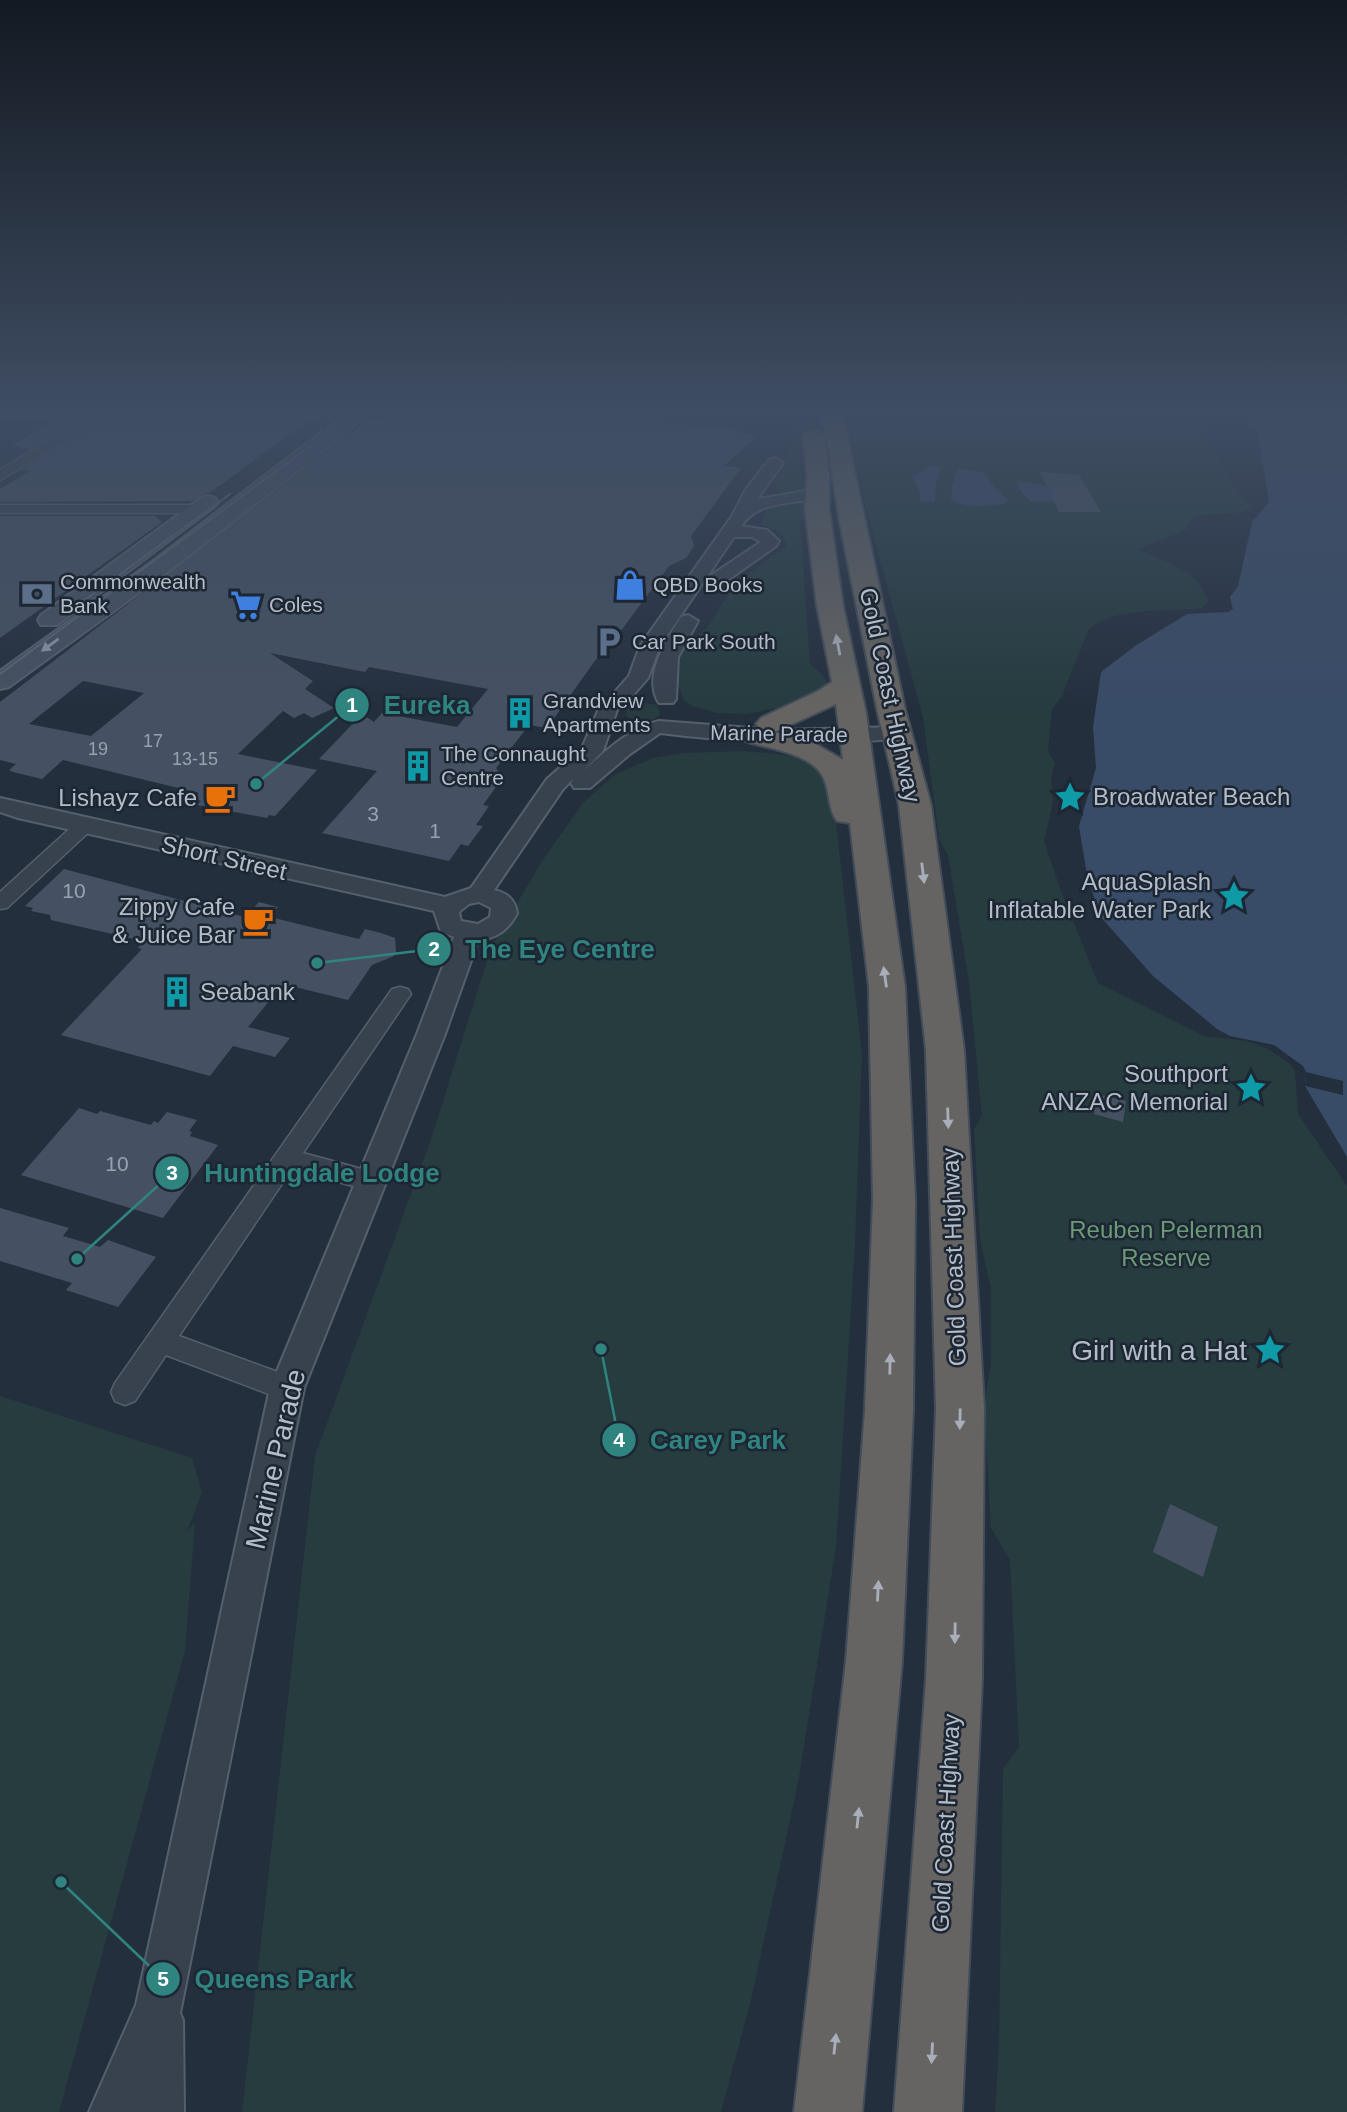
<svg xmlns="http://www.w3.org/2000/svg" width="1347" height="2112" viewBox="0 0 1347 2112" font-family="Helvetica,sans-serif">
	<rect width="100%" height="100%" fill="#242f3e"/>
	<!-- green -->
	<g fill="#263c3f">
		<path d="M846,412H1193L1207,414L1200,436L1209,443L1238,493L1252,508C1246,510 1241,512 1235,513C1219,516 1191,508 1186,530L1139,549C1168,566 1196,565 1208,602L1201,608C1166,613 1118,605 1089,629L1061,698L1052,709L1048,751L1055,763L1051,780L1053,802L1044,841L1062,894L1098,983L1204,1036L1247,1041L1268,1049L1290,1064L1295,1071L1298,1114L1347,1186V2112H995L999,2044L1003,1769L1019,1747L1010,1560L991,1528L984,1406L991,1363V1290L980,1239L974,1129L982,1116L969,982L948,855L939,839L923,717L866,508Z"/>
		<path d="M792,417H796L801,473L806,491L803,494L782,495L775,490C777,481 778,471 782,462C789,446 796,436 792,417Z"/>
		<path d="M808,501L809,510L800,523L810,664L824,676L828,688L799,704L747,714L717,713L692,706L684,700L673,672L678,654L706,628L737,582L786,546C786,532 772,529 761,525L767,505Z"/>
		<path d="M641,702L657,705L660,715C650,723 637,723 626,716L627,707Z"/>
		<path d="M743,751C780,755 810,751 832,786L862,1054L855,1243L836,1547L798,1783L751,2000L721,2112H242L315,1456L431,1139L491,948L540,864L583,803L614,775L653,758L684,753Z"/>
		<polygon points="0,1396 192,1458 202,1493 186,1533 195,1522 185,1651 59,2112 0,2112"/>
	</g>
	<!-- water -->
	<g fill="#394c67">
		<polygon points="1246,412 1347,412 1347,1157 1305,1086 1306,1072 1303,1066 1274,1045 1230,1036 1217,1029 1153,976 1099,915 1086,869 1079,826 1096,768 1093,727 1101,672 1135,646 1187,614 1228,612 1233,609 1230,597 1238,586 1252,522 1269,502 1258,435"/>
		<polygon points="929,466 942,467 936,482 935,501 920,502 920,493 912,477"/>
		<path d="M958,468L984,473L996,489L1008,500L1006,503C990,506 966,509 951,500L952,487Z"/>
		<polygon points="1017,481 1055,487 1078,500 1031,502 1016,485"/>
	</g>
	<!-- pier -->
	<polygon fill="#242f3e" points="1306,1072 1343,1081 1343,1095 1305,1086"/>
	<!-- building -->
	<g fill="#455162" fill-rule="evenodd">
		<polygon points="172,412 234,412 231,416 314,416 215,489 192,501 0,502 0,489 29,471 21,470 80,435 96,419 169,417"/>
		<path d="M647,418L672,424L722,427L757,436L724,466L741,468L691,536L694,546L686,558L669,566L620,632L617,631L607,644L547,728L529,725L496,768L503,777L483,805L489,806L476,825L483,826L468,846L461,844L449,861L322,833L377,771L319,759L362,714L374,722L382,713L457,727L488,689L369,667L365,672L270,653L313,681L305,689L334,708L312,718L304,713L294,718L283,711L238,754L317,770L275,816L269,815L267,818L197,805L201,801L193,799L199,793L63,760L42,779L13,772L9,770L16,764L0,760V702L368,420ZM83,681L144,693L91,736L29,724Z"/>
		<polygon points="56,419 75,419 69,425 0,467 29,449 12,446"/>
		<polygon points="1040,472 1079,475 1101,512 1059,512"/>
		<polygon points="0,516 155,516 162,522 0,638"/>
		<polygon points="64,869 245,917 259,902 278,907 270,917 359,939 365,929 381,933 395,938 396,951 394,956 372,965 348,1000 283,984 248,1027 290,1038 275,1057 233,1046 210,1076 61,1035 142,949 138,948 143,941 51,920 50,915 31,911 33,908 25,906"/>
		<polygon points="1097,1094 1126,1101 1123,1122 1094,1114"/>
		<polygon points="79,1108 97,1114 100,1111 151,1125 154,1121 158,1123 167,1112 197,1120 189,1131 192,1132 190,1136 218,1145 163,1218 21,1175"/>
		<polygon points="0,1208 69,1228 63,1236 100,1247 108,1240 156,1257 118,1307 66,1290 72,1283 0,1261"/>
		<polygon points="1170,1504 1218,1527 1203,1577 1153,1552"/>
	</g>
	<g fill="none" stroke-linecap="round" stroke-linejoin="round">
		<defs>
			<g id="minor">
				<polygon points="0,412 99,412 79,433 0,480 0,470 71,427 83,416 0,416"/>
				<polygon points="352,412 367,412 361,416"/>
				<polygon points="0,505 198,505 205,509 198,513 0,513"/>
				<polygon points="84,820 93,826 91,830 7,908 0,909 0,892 77,822"/>
				<polygon points="400,987 408,989 411,994 303,1153 380,1174 383,1181 380,1188 371,1191 292,1169 179,1336 297,1379 301,1388 297,1397 287,1401 166,1355 135,1401 125,1405 115,1401 111,1392 115,1383 392,989"/>
			</g>
			<g id="tertiary">
				<path d="M775,458L783,463L757,499L818,489L826,494L824,497C794,505 760,499 741,526L767,530L779,541L776,546L722,584H710L707,580L710,576L761,542L752,537H734L660,646L648,678L627,702L619,704L603,751L582,772C605,752 629,728 659,721L778,730L898,727L906,728L909,733L906,738L898,739C818,745 739,743 660,733L630,754L590,788H574L571,783L573,779L563,789L494,890C507,893 515,899 517,913C508,931 497,937 478,941L445,1034L304,1388L180,2013L183,2020L184,2112H89L136,2005L270,1388L417,1034L454,937L441,932L434,911L18,818L0,812V798L445,897L471,888L547,779L582,748L600,706L603,702L611,700L613,694L629,676L640,646L732,516L746,489L769,460ZM479,902L491,908L490,917L478,924L461,921L459,912L469,904Z"/>
				<path d="M688,615L698,621L678,657L676,699L673,703H659C642,677 667,638 681,617Z"/>
			</g>
			<g id="secondary">
				<polygon points="348,412 367,412 349,431 169,571 9,687 0,689 0,671 153,561"/>
				<polygon points="208,496 215,498 218,502 215,506 57,625 41,625 38,620 41,615 201,498"/>
			</g>
			<g id="trunk">
				<polygon points="822,412 842,412 905,709 931,805 964,1050 984,1408 982,1680 962,2112 894,2112 926,1680 936,1408 926,1050 899,805 877,709 840,523"/>
				<path d="M814,430L821,432L825,436L829,474V509L843,606L866,713L905,987L915,1200L913,1410L902,1661L862,2112H794L846,1661L865,1410L873,1200L869,987L850,823L837,821C828,809 830,793 824,779C814,754 771,749 748,742L743,736L748,730L759,727L756,724L761,718L818,691L832,682L817,606L805,509L807,474L803,436L807,432ZM836,704L843,760L814,743L775,732Z"/>
			</g>
		</defs>
		<!-- minor casing -->
		<use href="#minor" stroke="#565f6c" stroke-width="3"/>
		<!-- tertiary casing -->
		<use href="#tertiary" stroke="#565f6c" stroke-width="4"/>
		<!-- secondary casing -->
		<use href="#secondary" stroke="#565f6c" stroke-width="4"/>
		<!-- trunk casing -->
		<use href="#trunk" stroke="#434c59" stroke-width="4"/>
		<!-- minor -->
		<use href="#minor" fill="#38414e" fill-rule="evenodd"/>
		<!-- tertiary -->
		<use href="#tertiary" fill="#38414e" fill-rule="evenodd"/>
		<!-- secondary -->
		<use href="#secondary" fill="#465061" fill-rule="evenodd"/>
		<!-- trunk -->
		<use href="#trunk" fill="#656462" fill-rule="evenodd"/>
		<!-- tram -->
		<g stroke="#5a6575" stroke-width="2">
			<polyline points="304,412 320,420 321,429"/>
			<polyline points="63,616 230,494"/>
			<polyline points="0,674 317,441 333,423 329,416 322,412"/>
		</g>
	</g>
	<!-- one-way arrows -->
	<defs><path id="oneway-solid" d="M-6-.8H1V-3.2L6.5 0L1 3.2V.8H-6Z" transform="scale(1.75)"/></defs>
	<use fill="#8e96a5" href="#oneway-solid" transform="translate(50 645) rotate(144)"/>
	<g fill="#a8afba">
		<use href="#oneway-solid" transform="translate(838 645) rotate(-101)"/>
		<use href="#oneway-solid" transform="translate(923 873) rotate(83)"/>
		<use href="#oneway-solid" transform="translate(885 977) rotate(-98)"/>
		<use href="#oneway-solid" transform="translate(948 1118) rotate(88)"/>
		<use href="#oneway-solid" transform="translate(890 1364) rotate(-89)"/>
		<use href="#oneway-solid" transform="translate(960 1419) rotate(91)"/>
		<use href="#oneway-solid" transform="translate(878 1591) rotate(-87)"/>
		<use href="#oneway-solid" transform="translate(955 1633) rotate(91)"/>
		<use href="#oneway-solid" transform="translate(858 1818) rotate(-84)"/>
		<use href="#oneway-solid" transform="translate(835 2044) rotate(-84)"/>
		<use href="#oneway-solid" transform="translate(932 2053) rotate(93)"/>
	</g>
	<!-- sky -->
	<linearGradient id="sky" x2="0" y2="1"><stop stop-color="#141a22"/><stop offset="0.58" stop-color="#3f4d63"/><stop offset="1" stop-color="#3f4d63" stop-opacity="0"/></linearGradient>
	<rect width="1347" height="708" fill="url(#sky)"/>
	<!-- icons -->
	<defs>
		<symbol id="shop-bare" viewBox="-9 -9 18 18"><path d="M-5-2.5h2.3a2.7 3.5 0 0 1 5.4 0H5L5.5 6h-11ZM-1.5-2.5h3a1.5 2.3 0 0 0-3 0Z" fill="#3f7fe0" stroke="#1d2633" stroke-width="2.5" paint-order="stroke"/></symbol>
		<symbol id="bank-bare" viewBox="-9 -9 18 18"><path d="M-6-4H6V4H-6ZM0-2.3a2.3 2.3 0 1 0 0 4.6a2.3 2.3 0 1 0 0-4.6Z" fill="#5c6f8a" stroke="#1d2633" stroke-width="2.5" paint-order="stroke"/></symbol>
		<symbol id="supermarket-bare" viewBox="-9 -9 18 18"><path d="M-6-5.5h2.5l.6 2H6L4.5 2H-2.5L-4.4-4H-6ZM-1.5 3.2a1.3 1.3 0 1 0 .1 0ZM3 3.2a1.3 1.3 0 1 0 .1 0Z" fill="#3f7fe0" stroke="#1d2633" stroke-width="2.5" paint-order="stroke"/></symbol>
		<symbol id="parking-bare" viewBox="-9 -9 18 18"><path d="M-3.5-5.5H1a3.5 3.5 0 0 1 0 7H-1V5.5H-3.5ZM-1-3.4V-.6H.8a1.4 1.4 0 0 0 0-2.8Z" fill="#5c6f8a" stroke="#1d2633" stroke-width="2.5" paint-order="stroke"/></symbol>
		<symbol id="building-bare" viewBox="-9 -9 18 18"><path d="M-4-6H4V6H1V3H-1V6H-4ZM-2.5-4.3h1.7v1.8h-1.7ZM.8-4.3h1.7v1.8H.8ZM-2.5-1h1.7V.8h-1.7ZM.8-1h1.7V.8H.8Z" fill="#0f9aa8" stroke="#1d2633" stroke-width="2.5" paint-order="stroke"/></symbol>
		<symbol id="sight-bare" viewBox="-9 -9 18 18"><path d="M0-6L1.8-2.2L6-1.7L2.9 1.2L3.7 5.4L0 3.3L-3.7 5.4L-2.9 1.2L-6-1.7L-1.8-2.2Z" fill="#0f9aa8" stroke="#1d2633" stroke-width="2.5" paint-order="stroke"/></symbol>
		<symbol id="cafe-bare" viewBox="-9 -9 18 18"><path d="M-5.5-4.5H6V0H3Q3 3.5 0 3.5H-2.5Q-5.5 3.5-5.5 0ZM3-3.2v2h1.7v-2ZM-6 4.5H4V6H-6Z" fill="#e8710a" stroke="#1d2633" stroke-width="2.5" paint-order="stroke"/></symbol>
	</defs>
	<g fill-rule="evenodd">
		<use href="#shop-bare" x="608" y="563" width="44" height="44"/>
		<use href="#bank-bare" x="15" y="572" width="44" height="44"/>
		<use href="#supermarket-bare" x="224" y="583" width="44" height="44"/>
		<use href="#parking-bare" x="587" y="620" width="44" height="44"/>
		<use href="#building-bare" x="498" y="691" width="44" height="44"/>
		<use href="#building-bare" x="396" y="744" width="44" height="44"/>
		<use href="#sight-bare" x="1048" y="775" width="44" height="44"/>
		<use href="#cafe-bare" x="198" y="776" width="44" height="44"/>
		<use href="#sight-bare" x="1212" y="874" width="44" height="44"/>
		<use href="#cafe-bare" x="236" y="899" width="44" height="44"/>
		<use href="#building-bare" x="155" y="970" width="44" height="44"/>
		<use href="#sight-bare" x="1229" y="1066" width="44" height="44"/>
		<use href="#sight-bare" x="1248" y="1328" width="44" height="44"/>
	</g>
	<g text-anchor="middle" stroke-width="5" stroke-linejoin="round" paint-order="stroke">
		<!-- far-number labels -->
		<g font-size="18" fill="#98a1af">
			<text x="153" y="747">17</text>
			<text x="98" y="755">19</text>
			<text x="195" y="765">13-15</text>
		</g>
		<!-- far-poi labels -->
		<g font-size="21" fill="#b4bcc9" stroke="#1d2633" text-anchor="start">
			<text x="60" y="589">Commonwealth<tspan x="60" dy="24">Bank</tspan></text>
			<text x="653" y="592">QBD Books</text>
			<text x="269" y="612">Coles</text>
			<text x="632" y="649">Car Park South</text>
			<text x="543" y="708">Grandview<tspan x="543" dy="24">Apartments</tspan></text>
			<text x="441" y="761">The Connaught<tspan x="441" dy="24">Centre</tspan></text>
		</g>
		<!-- far-street labels -->
		<g font-size="21" fill="#b4bcc9" stroke="#1d2633">
			<text transform="translate(779 734) rotate(1)" y="7">Marine Parade</text>
		</g>
		<!-- number labels -->
		<g font-size="21" fill="#98a1af">
			<text x="373" y="821">3</text>
			<text x="435" y="838">1</text>
			<text x="74" y="898">10</text>
			<text x="117" y="1171">10</text>
		</g>
		<!-- street labels -->
		<g font-size="24" fill="#b4bcc9" stroke="#1d2633">
			<text transform="translate(890 695) rotate(78)" y="8">Gold Coast Highway</text>
			<text transform="translate(224 858) rotate(13)" y="8">Short Street</text>
			<text transform="translate(954 1257) rotate(-92)" y="8">Gold Coast Highway</text>
			<text transform="translate(946 1823) rotate(-87)" y="8">Gold Coast Highway</text>
		</g>
		<!-- poi labels -->
		<g font-size="24" fill="#b4bcc9" stroke="#1d2633" text-anchor="end">
			<text x="1093" y="805" text-anchor="start">Broadwater Beach</text>
			<text x="197" y="806">Lishayz Cafe</text>
			<text x="1211" y="890">AquaSplash<tspan x="1211" dy="28">Inflatable Water Park</tspan></text>
			<text x="235" y="915">Zippy Cafe<tspan x="235" dy="28">&amp; Juice Bar</tspan></text>
			<text x="200" y="1000" text-anchor="start">Seabank</text>
			<text x="1228" y="1082">Southport<tspan x="1228" dy="28">ANZAC Memorial</tspan></text>
		</g>
		<!-- park labels -->
		<g font-size="24" fill="#6b9a76" stroke="#1d2633">
			<text x="1166" y="1238">Reuben Pelerman<tspan x="1166" dy="28">Reserve</tspan></text>
		</g>
		<!-- near-poi labels -->
		<g font-size="28" fill="#b4bcc9" stroke="#1d2633" text-anchor="end">
			<text x="1247" y="1360">Girl with a Hat</text>
		</g>
		<!-- near-street labels -->
		<g font-size="28" fill="#b4bcc9" stroke="#1d2633">
			<text transform="translate(275 1459) rotate(-77)" y="10">Marine Parade</text>
		</g>
	</g>
	<!-- callouts -->
	<path fill="none" stroke="#308480" stroke-width="2.5" d="M256 784L352 705M317 963L434 949M77 1259L172 1173M601 1349L619 1440M61 1882L163 1979"/>
	<g fill="#308480" stroke="#1d2633" stroke-width="2.5">
		<circle cx="256" cy="784" r="7"/>
		<circle cx="317" cy="963" r="7"/>
		<circle cx="77" cy="1259" r="7"/>
		<circle cx="601" cy="1349" r="7"/>
		<circle cx="61" cy="1882" r="7"/>
		<circle cx="352" cy="705" r="18"/>
		<circle cx="434" cy="949" r="18"/>
		<circle cx="172" cy="1173" r="18"/>
		<circle cx="619" cy="1440" r="18"/>
		<circle cx="163" cy="1979" r="18"/>
	</g>
	<g font-size="21" text-anchor="middle" font-weight="bold" fill="#fff">
		<text x="352" y="712">1</text>
		<text x="434" y="956">2</text>
		<text x="172" y="1180">3</text>
		<text x="619" y="1447">4</text>
		<text x="163" y="1986">5</text>
	</g>
	<g font-size="26" text-anchor="middle" font-weight="bold" fill="#308480" stroke="#1d2633" stroke-width="5" stroke-linejoin="round" paint-order="stroke">
		<text x="427" y="714">Eureka</text>
		<text x="560" y="958">The Eye Centre</text>
		<text x="322" y="1182">Huntingdale Lodge</text>
		<text x="718" y="1449">Carey Park</text>
		<text x="274" y="1988">Queens Park</text>
	</g>
</svg>
